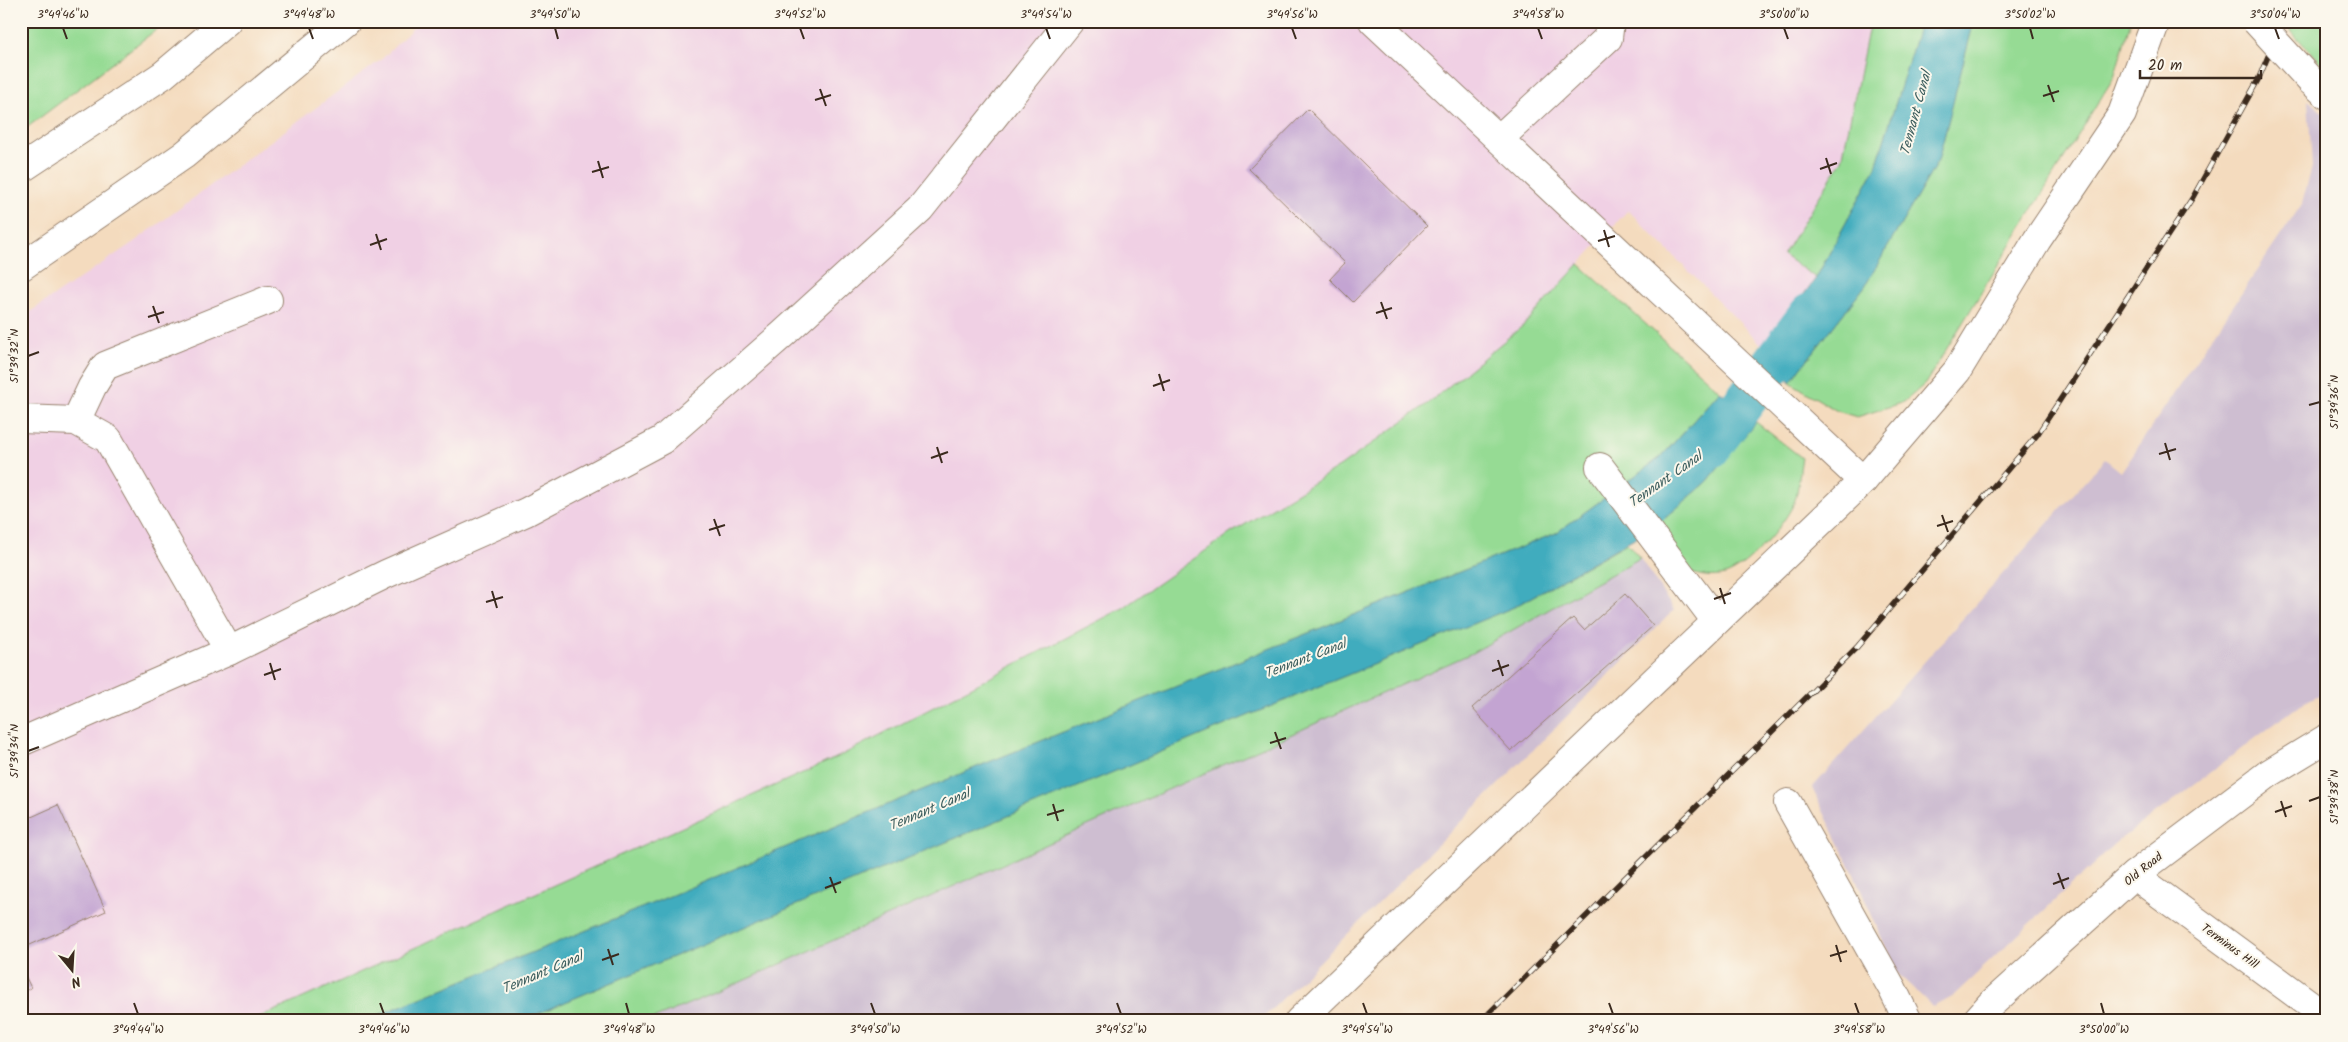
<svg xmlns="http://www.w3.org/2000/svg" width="2348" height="1042" viewBox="0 0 2348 1042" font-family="Kalam,sans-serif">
	<rect width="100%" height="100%" fill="#fbf7ec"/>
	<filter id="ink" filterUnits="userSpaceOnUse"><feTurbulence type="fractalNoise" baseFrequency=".02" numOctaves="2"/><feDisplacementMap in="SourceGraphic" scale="10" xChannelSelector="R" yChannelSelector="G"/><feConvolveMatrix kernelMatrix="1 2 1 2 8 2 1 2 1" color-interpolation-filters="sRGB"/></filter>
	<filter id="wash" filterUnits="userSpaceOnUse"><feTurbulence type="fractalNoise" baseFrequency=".0096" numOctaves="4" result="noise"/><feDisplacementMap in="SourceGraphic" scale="20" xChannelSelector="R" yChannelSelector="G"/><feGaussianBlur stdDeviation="1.12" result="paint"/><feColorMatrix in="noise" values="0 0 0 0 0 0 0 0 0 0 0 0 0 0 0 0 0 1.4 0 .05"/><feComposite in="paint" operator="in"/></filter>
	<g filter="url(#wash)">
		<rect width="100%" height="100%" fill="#f4dbbe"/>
		<!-- built -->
		<polygon fill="#f0d0e4" points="420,21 1870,21 1842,160 1783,255 1816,278 1764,347 1628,210 1525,324 1427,404 1341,466 1231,533 1123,608 838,757 252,1021 21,1021 21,318 134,242 382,59"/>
		<!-- industrial -->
		<g fill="#cebed1">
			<polygon points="2308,100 2327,116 2327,691 2301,704 2116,843 1953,996 1933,1007 1897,973 1853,872 1812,788 2105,459 2121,472 2302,204 2312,167"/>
			<polygon points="1640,558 1674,610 1260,1021 648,1021 734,985 1472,653"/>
		</g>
		<!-- green -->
		<g fill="#96db94" stroke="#688259">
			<polygon points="21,21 168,21 21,132"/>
			<polygon points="1870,21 1921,21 1876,167 1816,278 1783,255 1842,160"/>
			<polygon points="1974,21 2131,21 2114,77 1925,384 1904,402 1857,417 1837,411 1790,382 1865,286 1938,161"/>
			<polygon points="2296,21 2327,21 2327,70 2290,30"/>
			<polygon points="1579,264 1720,391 1661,457 1556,533 989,762 651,904 364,1021 252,1021 838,757 1123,608 1231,533 1341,466 1427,404 1525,324"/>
			<path d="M1756,422L1802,458C1799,472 1799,490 1794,503C1785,524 1747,569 1725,575C1712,578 1700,576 1688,572L1657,525L1707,482Z"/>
			<polygon points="1627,543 1640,558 1472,653 734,985 648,1021 520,1021 1230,723 1514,607"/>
		</g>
		<!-- water -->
		<g fill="#3facbe" stroke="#3d6b6e">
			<polygon points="1921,21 1974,21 1938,161 1865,286 1790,382 1764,347 1816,278 1876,167"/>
			<polygon points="1720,391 1756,422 1707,482 1657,525 1514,607 1230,723 520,1021 364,1021 651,904 989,762 1556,533 1661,457"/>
		</g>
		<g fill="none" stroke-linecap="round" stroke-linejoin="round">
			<!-- canal -->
			<polyline stroke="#3facbe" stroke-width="42" points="1702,453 1709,449 1810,314"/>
		</g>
		<g id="blocks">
			<!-- building -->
			<g fill="#c3a4d2">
				<polygon points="1308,109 1427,226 1353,302 1330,279 1345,263 1249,169"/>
				<polygon points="1625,594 1653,626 1511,751 1472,708 1573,618 1584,630"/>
				<polygon points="58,805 106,911 21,949 21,807 27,819"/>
				<polygon points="21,967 31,988 21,993"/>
			</g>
		</g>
	</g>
	<g filter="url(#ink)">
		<use href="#blocks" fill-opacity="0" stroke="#98826e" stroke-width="1"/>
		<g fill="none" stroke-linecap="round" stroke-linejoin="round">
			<defs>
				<g id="minor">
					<polyline points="1373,21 1863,481"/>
					<polyline points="2311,81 2327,95"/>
					<polyline points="1499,139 1608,38 1610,21"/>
					<polyline points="21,419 76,421 108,439 229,651 386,574 526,512 662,440 783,334 920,209 1070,21"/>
					<polyline points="76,421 92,387 105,366 268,300"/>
					<polyline points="1600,467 1716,621"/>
					<polyline points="21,742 229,651"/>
					<polyline points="1788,803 1892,988 1908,1021"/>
					<polyline points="2134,875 2327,1017"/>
					<polyline points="1299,1021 1863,481 1957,371 2037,240 2122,114 2156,21"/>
				</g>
				<polyline id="major" points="1976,1021 1990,1005 2134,875 2268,774 2327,738"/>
				<g id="highway">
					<polyline points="21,169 163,75 227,21"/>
					<polyline points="21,267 184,155 346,21"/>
				</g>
			</defs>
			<!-- minor casing -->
			<use href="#minor" stroke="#98826e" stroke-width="30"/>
			<!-- major casing -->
			<use href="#major" stroke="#98826e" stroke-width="30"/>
			<!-- highway casing -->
			<use href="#highway" stroke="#98826e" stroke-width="30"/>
			<!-- minor -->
			<use href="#minor" stroke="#fff" stroke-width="28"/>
			<!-- major -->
			<use href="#major" stroke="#fff" stroke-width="28"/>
			<!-- highway -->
			<use href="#highway" stroke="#fff" stroke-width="28"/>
			<defs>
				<polyline id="rail" points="1481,1021 1857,647 2037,435 2193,197 2258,80 2283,21"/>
			</defs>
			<!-- rail casing -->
			<use href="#rail" stroke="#3b2a1e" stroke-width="5.5"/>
			<!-- rail -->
			<use href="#rail" stroke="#fbf7ec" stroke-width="4" stroke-dasharray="11" stroke-linecap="butt"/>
			<defs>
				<polyline id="minor-bridge" points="2256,21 2311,81"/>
			</defs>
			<!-- minor-bridge casing -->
			<use href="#minor-bridge" stroke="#98826e" stroke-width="30" stroke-linecap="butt"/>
			<!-- minor-bridge -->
			<use href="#minor-bridge" stroke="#fff" stroke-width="28"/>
		</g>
	</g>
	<!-- ticks -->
	<path fill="none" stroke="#3b2a1e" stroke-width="2" d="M63,28L67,39M309,28L313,39M555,28L558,39M800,28L804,39M1046,28L1050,39M1292,28L1296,39M1538,28L1542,39M1784,28L1788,39M2030,28L2033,39M2275,28L2279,39M2048,85L2054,102M820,89L826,106M2043,96L2059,91M815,100L831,95M1826,158L1831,174M598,161L603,178M1820,169L1837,163M592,172L609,167M1604,230L1609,247M376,234L381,250M1598,241L1615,236M370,245L387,239M1381,302L1387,319M153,306L159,323M1376,313L1392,308M148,317L164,312M28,356L39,352M1159,374L1164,391M1153,386L1170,380M2309,405L2320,402M2165,443L2170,460M937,447L942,463M2159,454L2176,449M931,458L948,452M1942,515L1948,532M714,519L720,536M1937,526L1953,521M709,530L725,525M1720,588L1725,604M492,591L497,608M1714,599L1731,593M486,602L503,597M1498,660L1503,676M270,663L275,680M1492,671L1509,665M264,675L281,669M1275,732L1281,749M1270,743L1286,738M28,751L39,747M2281,801L2286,817M2309,801L2320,797M1053,804L1058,821M2275,812L2292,806M1047,815L1064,810M2058,873L2064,889M830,877L836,893M2053,884L2069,878M825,888L841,882M1836,945L1841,962M608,949L613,965M1830,956L1847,951M602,960L619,954M134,1003L138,1014M380,1003L384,1014M626,1003L629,1014M871,1003L875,1014M1117,1003L1121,1014M1363,1003L1367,1014M1609,1003L1613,1014M1855,1003L1859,1014M2101,1003L2104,1014"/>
	<g text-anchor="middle" stroke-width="4" stroke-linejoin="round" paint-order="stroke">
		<!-- street labels -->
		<g font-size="12" fill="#3b2a1e" stroke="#fbf7ec">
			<text transform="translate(2143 869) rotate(-39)" y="4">Old Road</text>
			<text transform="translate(2230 946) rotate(36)" y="4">Terminus Hill</text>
		</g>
		<!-- water labels -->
		<g font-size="14" font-style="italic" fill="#3d5e5e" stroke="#fbf7ec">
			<text transform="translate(1915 113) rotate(-75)" y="5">Tennant Canal</text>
			<text transform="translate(1665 479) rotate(-35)" y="5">Tennant Canal</text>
			<text transform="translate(1305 658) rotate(-21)" y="5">Tennant Canal</text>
			<text transform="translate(929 809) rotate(-23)" y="5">Tennant Canal</text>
			<text transform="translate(542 972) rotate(-23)" y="5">Tennant Canal</text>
		</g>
	</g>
	<!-- margin -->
	<rect width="2348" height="1042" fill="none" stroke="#fbf7ec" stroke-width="55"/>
	<!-- north arrow -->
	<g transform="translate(72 970) rotate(162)" stroke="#fbf7ec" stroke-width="4" paint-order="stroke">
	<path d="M0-4L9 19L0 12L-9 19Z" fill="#3b2a1e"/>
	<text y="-8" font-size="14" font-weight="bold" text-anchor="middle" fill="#3b2a1e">N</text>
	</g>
	<!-- scale -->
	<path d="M2140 70v8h121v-8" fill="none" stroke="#3b2a1e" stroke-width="2.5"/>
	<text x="2148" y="70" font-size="15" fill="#3b2a1e" stroke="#fbf7ec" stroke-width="4" paint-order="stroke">20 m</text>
	<rect x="28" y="28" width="2292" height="986" fill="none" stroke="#3b2a1e" stroke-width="2"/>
	<g font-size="12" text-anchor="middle" fill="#3b2a1e">
		<text x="63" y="18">3°49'46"W</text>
		<text x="309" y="18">3°49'48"W</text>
		<text x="555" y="18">3°49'50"W</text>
		<text x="800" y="18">3°49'52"W</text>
		<text x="1046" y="18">3°49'54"W</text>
		<text x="1292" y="18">3°49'56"W</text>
		<text x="1538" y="18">3°49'58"W</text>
		<text x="1784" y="18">3°50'00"W</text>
		<text x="2030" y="18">3°50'02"W</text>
		<text x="2275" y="18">3°50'04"W</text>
		<text transform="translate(14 356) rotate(-90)" y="4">51°39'32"N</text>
		<text transform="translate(2334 402) rotate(-90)" y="4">51°39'36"N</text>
		<text transform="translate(14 751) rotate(-90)" y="4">51°39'34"N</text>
		<text transform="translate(2334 797) rotate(-90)" y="4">51°39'38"N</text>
		<text x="138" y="1033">3°49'44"W</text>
		<text x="384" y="1033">3°49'46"W</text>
		<text x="629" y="1033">3°49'48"W</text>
		<text x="875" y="1033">3°49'50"W</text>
		<text x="1121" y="1033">3°49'52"W</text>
		<text x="1367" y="1033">3°49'54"W</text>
		<text x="1613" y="1033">3°49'56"W</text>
		<text x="1859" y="1033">3°49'58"W</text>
		<text x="2104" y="1033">3°50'00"W</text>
	</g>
</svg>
